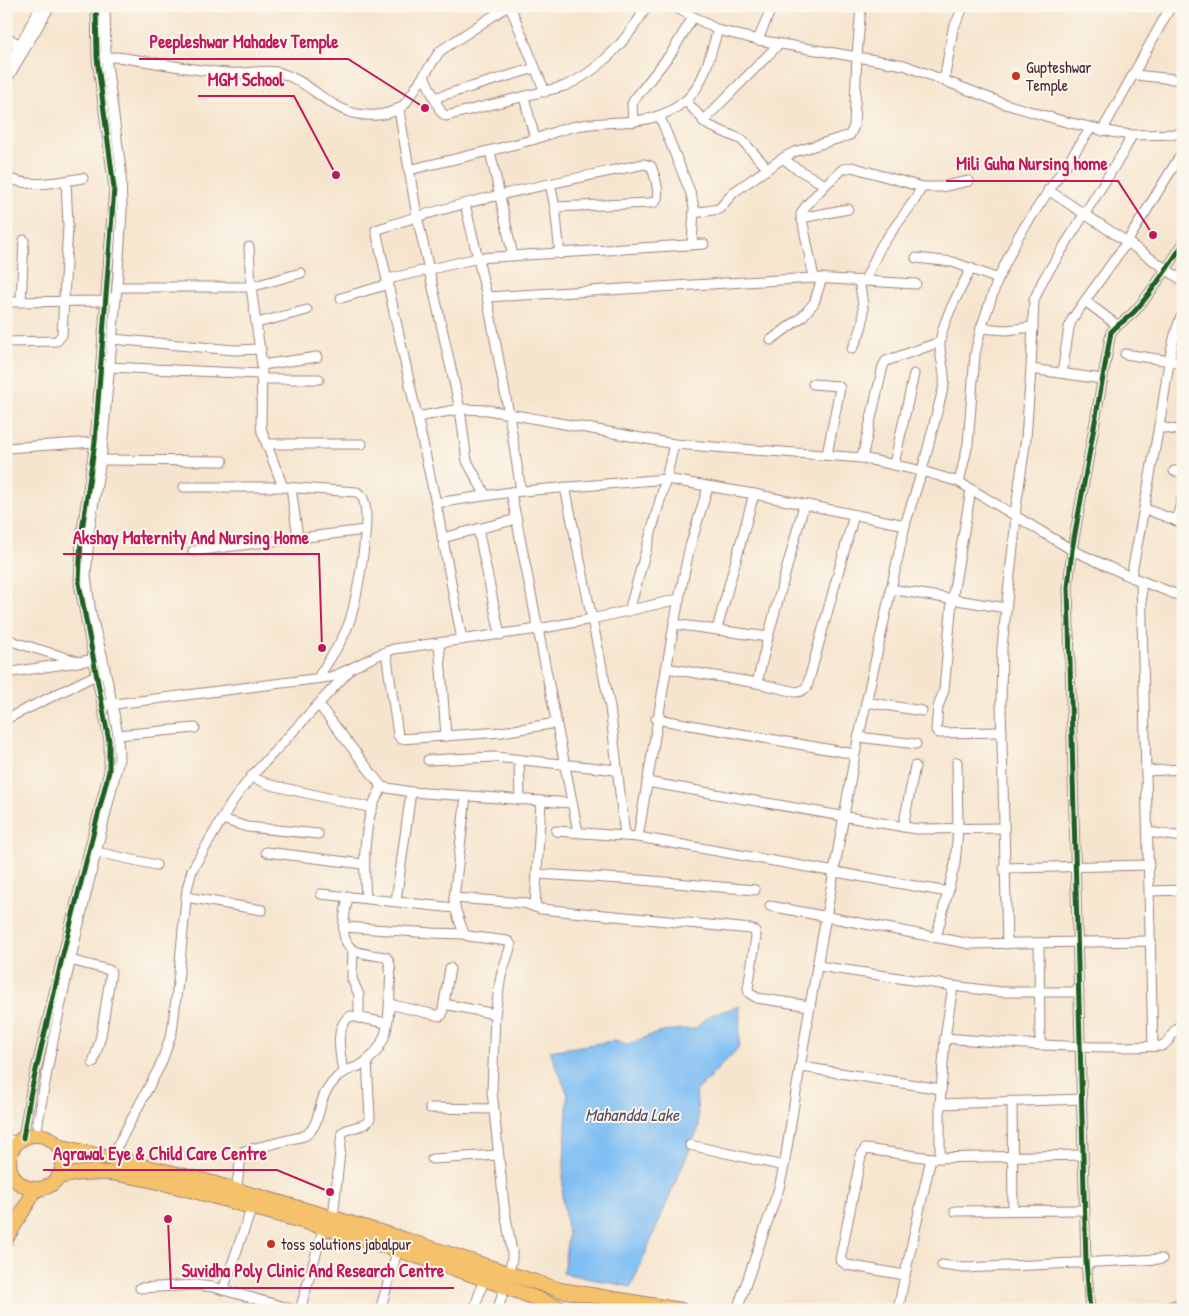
<svg xmlns="http://www.w3.org/2000/svg" width="1189" height="1316" viewBox="0 0 1189 1316" font-family="'Patrick Hand',sans-serif">
	<rect width="100%" height="100%" fill="#fbf7ec"/>
	<filter id="ink" filterUnits="userSpaceOnUse"><feTurbulence type="fractalNoise" baseFrequency=".02" numOctaves="2"/><feDisplacementMap in="SourceGraphic" scale="10" xChannelSelector="R" yChannelSelector="G"/><feConvolveMatrix kernelMatrix="1 2 1 2 8 2 1 2 1" color-interpolation-filters="sRGB"/></filter>
	<filter id="wash" filterUnits="userSpaceOnUse"><feTurbulence type="fractalNoise" baseFrequency=".0096" numOctaves="4" result="noise"/><feDisplacementMap in="SourceGraphic" scale="20" xChannelSelector="R" yChannelSelector="G"/><feGaussianBlur stdDeviation="1.12" result="paint"/><feColorMatrix in="noise" values="0 0 0 0 0 0 0 0 0 0 0 0 0 0 0 0 0 1.4 0 .05"/><feComposite in="paint" operator="in"/></filter>
	<g filter="url(#wash)">
		<rect width="100%" height="100%" fill="#f6e5ce"/>
		<!-- water -->
		<path fill="#7fbef3" stroke="#646e8f" d="M740,1006L739,1047L696,1092L699,1127L631,1287L563,1273L568,1235L562,1196L568,1095L550,1051L613,1041L630,1044C651,1033 671,1029 695,1029L710,1015Z"/>
	</g>
	<g filter="url(#ink)">
		<g fill="none" stroke-linecap="round" stroke-linejoin="round">
			<defs>
				<g id="minor">
					<polyline points="510,6 545,92"/>
					<polyline points="673,6 718,30 758,40 904,65 1002,103 1066,122 1117,133 1132,135 1183,134"/>
					<polyline points="6,37 20,45"/>
					<polyline points="758,40 772,6"/>
					<path d="M100,58L117,57C154,62 191,70 228,73C244,75 267,68 281,73C318,85 333,119 378,115C389,114 397,111 405,104L440,51L508,6"/>
					<polyline points="6,64 20,45 41,6"/>
					<polyline points="1135,75 1183,80"/>
					<path d="M424,76L441,112L446,116L565,86C600,71 628,39 647,6"/>
					<polyline points="6,81 50,6"/>
					<polyline points="944,81 953,29 964,6"/>
					<polyline points="524,97 535,139"/>
					<polyline points="434,98 535,68"/>
					<polyline points="686,101 708,125 742,140 767,168"/>
					<polyline points="399,110 417,216 460,409 467,461 485,494"/>
					<polyline points="660,117 691,194 694,208 692,245"/>
					<polyline points="703,121 779,44"/>
					<polyline points="633,122 632,104 634,100 672,52 693,17"/>
					<polyline points="1102,131 1171,6"/>
					<polyline points="490,151 513,256"/>
					<polyline points="783,158 794,167 825,185"/>
					<path d="M409,170C450,160 491,151 531,140C544,137 555,131 568,128C608,117 649,131 685,101C705,85 710,53 718,30"/>
					<path d="M6,177C31,189 57,182 83,178"/>
					<polyline points="550,184 555,207 560,254"/>
					<polyline points="1048,190 1127,242 1183,281"/>
					<polyline points="465,204 487,297 509,414 521,491"/>
					<polyline points="694,213 719,209 734,192 783,158 794,152 850,135 854,126 857,56 861,6"/>
					<polyline points="801,218 848,209"/>
					<polyline points="249,247 251,287 262,365 261,424 262,432 283,487"/>
					<polyline points="916,258 953,262 998,279"/>
					<polyline points="814,278 801,214 806,206 825,185 843,169 852,167 922,187 941,187 969,181"/>
					<polyline points="388,279 478,258 704,244"/>
					<polyline points="865,280 881,246 914,201 922,187"/>
					<polyline points="117,287 251,287 301,273"/>
					<polyline points="487,297 814,278 916,284"/>
					<polyline points="341,298 389,284"/>
					<polyline points="1085,301 1117,325"/>
					<polyline points="6,302 106,301 109,297"/>
					<polyline points="21,302 24,240"/>
					<polyline points="257,323 307,310"/>
					<polyline points="981,328 1006,330 1033,327"/>
					<polyline points="112,339 234,350 261,349"/>
					<polyline points="771,340 802,317 814,303 822,278"/>
					<polyline points="6,342 57,341 62,335 68,226 66,181"/>
					<path d="M852,349C868,321 864,310 859,280"/>
					<polyline points="1125,354 1183,363"/>
					<polyline points="262,365 317,357"/>
					<polyline points="109,367 261,374"/>
					<polyline points="1031,369 1102,379"/>
					<polyline points="1062,373 1069,328 1072,319 1127,242 1183,151"/>
					<polyline points="261,379 319,379"/>
					<polyline points="813,384 838,386 840,388 827,455"/>
					<polyline points="417,417 460,409 488,410 674,444 862,458 922,471 959,482 1072,550 1131,577 1183,597"/>
					<polyline points="1159,427 1183,431"/>
					<polyline points="267,444 362,444"/>
					<polyline points="6,448 95,442"/>
					<polyline points="862,458 883,366 886,361 940,342"/>
					<polyline points="101,460 223,461"/>
					<polyline points="894,464 914,374"/>
					<polyline points="1174,471 1183,472"/>
					<polyline points="959,482 968,444 975,354 981,328 998,279 1019,235 1091,128"/>
					<path d="M184,487H283L357,492C361,495 363,497 364,501C371,522 357,597 350,620C344,640 329,659 318,678"/>
					<polyline points="291,487 298,538"/>
					<polyline points="565,487 610,707 625,836"/>
					<polyline points="971,490 952,600 944,690 938,707 936,730 939,733 1002,732"/>
					<polyline points="511,492 578,832"/>
					<polyline points="436,503 511,492 666,479 754,494 905,525"/>
					<polyline points="1145,509 1183,523"/>
					<polyline points="1176,521 1183,496"/>
					<polyline points="478,529 500,635"/>
					<polyline points="442,538 517,519"/>
					<polyline points="193,551 365,530"/>
					<path d="M1131,577C1142,521 1152,465 1162,409C1167,378 1170,341 1183,312"/>
					<polyline points="1141,581 1153,1046"/>
					<polyline points="890,589 1006,608"/>
					<polyline points="629,611 666,479 674,444"/>
					<polyline points="674,624 768,637"/>
					<polyline points="717,629 754,494"/>
					<polyline points="6,638 17,643 77,661"/>
					<path d="M462,640L436,503L376,230C463,200 554,183 644,164L651,166C655,175 661,195 655,202L650,203L555,207"/>
					<polyline points="439,643 446,736"/>
					<polyline points="386,652 398,735 401,739 502,732 556,723"/>
					<polyline points="666,668 757,683 796,692 801,691 807,687 854,515"/>
					<polyline points="6,673 97,659"/>
					<polyline points="757,683 768,637 804,505"/>
					<polyline points="866,702 922,711"/>
					<path d="M107,705L330,677C352,670 371,656 394,649L538,629L592,619L679,599"/>
					<polyline points="319,705 382,787 411,792 572,803"/>
					<polyline points="6,719 100,673"/>
					<polyline points="656,719 855,754"/>
					<polyline points="118,735 195,728"/>
					<polyline points="858,737 916,744"/>
					<polyline points="428,760 495,757 617,770"/>
					<polyline points="519,760 520,800"/>
					<polyline points="1147,771 1183,769"/>
					<polyline points="251,777 271,785 372,808"/>
					<polyline points="647,782 916,829 1003,828"/>
					<polyline points="466,796 454,898 455,908 464,934 468,936 507,941 509,942 511,945 501,976 495,1014 492,1091 504,1205 512,1252 512,1260 498,1310"/>
					<polyline points="222,819 247,827 318,834"/>
					<polyline points="903,827 915,766"/>
					<polyline points="556,831 638,837 948,892"/>
					<polyline points="1148,832 1183,837"/>
					<polyline points="638,837 674,624 689,550 708,487"/>
					<polyline points="97,852 156,865"/>
					<polyline points="266,852 363,864"/>
					<polyline points="1004,868 1149,865"/>
					<polyline points="537,874 641,880 755,890"/>
					<polyline points="1150,891 1183,890"/>
					<polyline points="321,894 455,908"/>
					<polyline points="186,897 262,910"/>
					<path d="M366,898C364,868 363,837 372,808C374,801 378,794 382,787"/>
					<polyline points="454,898 524,903 541,909 751,929 755,931 756,937 748,988 749,993 757,998 810,1006"/>
					<polyline points="396,901 411,792"/>
					<polyline points="770,906 971,944 1151,941"/>
					<polyline points="535,907 541,801"/>
					<polyline points="344,927 432,933 464,934"/>
					<polyline points="936,938 955,864 958,829 957,762"/>
					<polyline points="1039,943 1040,1045"/>
					<polyline points="1007,944 1001,703 1002,647 1015,529 1016,507 1026,438 1031,369 1034,300 1043,280 1124,151 1132,135"/>
					<polyline points="353,950 352,979 359,995 359,1018"/>
					<polyline points="70,960 109,970 111,972 101,1036 93,1063"/>
					<polyline points="818,966 953,986 1001,992 1079,992"/>
					<polyline points="389,1004 440,1016 442,1015 450,968"/>
					<polyline points="444,1004 495,1014"/>
					<path d="M945,1038C1017,1044 1089,1049 1161,1046C1172,1042 1172,1028 1183,1024"/>
					<polyline points="802,1067 941,1089"/>
					<path d="M343,1073C341,1055 333,1028 350,1016L387,1023"/>
					<polyline points="1012,1101 1013,1210"/>
					<polyline points="940,1104 1082,1099"/>
					<polyline points="430,1108 493,1109"/>
					<path d="M36,1135C56,1008 89,883 119,759L118,735L112,703L102,655L91,614L86,576L90,525L101,460L117,287L122,211L121,169L106,57L105,6"/>
					<polyline points="23,1138 30,1096 63,954 109,771 109,741 79,583 81,537 95,442 114,188 97,58 96,6"/>
					<polyline points="6,1139 18,1142"/>
					<polyline points="690,1145 784,1166"/>
					<polyline points="111,1158 161,1064 172,1032 178,982 187,889 192,870 232,802 251,777 349,671"/>
					<polyline points="940,1158 940,1104 945,1038 953,986"/>
					<polyline points="432,1159 498,1155"/>
					<polyline points="6,1165 9,1166"/>
					<path d="M236,1190L241,1158L244,1151L304,1136C321,1127 317,1104 327,1090C331,1084 337,1076 343,1073C348,1069 355,1068 361,1065C389,1048 389,1020 390,990C390,980 393,964 386,957C376,955 360,955 352,949C337,938 346,911 348,896"/>
					<polyline points="955,1211 1085,1210"/>
					<path d="M333,1218L342,1133C351,1125 366,1129 370,1118L367,1060"/>
					<polyline points="942,1265 964,1268 1162,1259"/>
					<polyline points="905,1275 847,1265 840,1260 861,1156 865,1149 931,1158 1083,1155"/>
					<polyline points="140,1288 194,1285 213,1287 295,1310"/>
					<polyline points="223,1290 252,1207"/>
					<polyline points="300,1310 324,1226"/>
					<polyline points="380,1310 398,1249"/>
					<polyline points="474,1310 484,1279"/>
					<path d="M737,1310L779,1188L784,1166L810,1006L855,754L905,525L922,471L944,385C946,371 939,357 940,343C942,320 961,290 971,268"/>
					<polyline points="898,1310 905,1275 931,1158"/>
					<path d="M1090,1310L1086,1261L1083,1155L1068,587L1072,550L1111,332C1118,324 1127,319 1134,312C1153,291 1168,267 1183,244"/>
				</g>
				<g id="highway">
					<circle cx="36" cy="1162" r="27"/>
					<polyline points="58,1146 198,1179 333,1218 397,1237 560,1290 681,1310"/>
					<path d="M59,1177C98,1167 129,1175 167,1184C195,1191 223,1199 251,1207C358,1236 463,1268 565,1310"/>
					<polyline points="6,1239 36,1189"/>
					<polyline points="1168,1310 1183,1305"/>
				</g>
			</defs>
			<!-- minor casing -->
			<use href="#minor" stroke="#a0827c" stroke-width="11"/>
			<!-- highway casing -->
			<use href="#highway" stroke="#a0827c" stroke-width="16"/>
			<!-- minor -->
			<use href="#minor" stroke="#fff" stroke-width="9"/>
			<!-- highway -->
			<use href="#highway" stroke="#f5c16b" stroke-width="14"/>
			<defs>
				<g id="cycleway">
					<polyline points="23,1138 30,1096 63,954 109,771 109,741 79,583 81,537 95,442 114,188 97,58 96,6"/>
					<path d="M1090,1310L1086,1261L1083,1155L1068,587L1072,550L1111,332C1118,324 1127,319 1134,312C1153,291 1168,267 1183,244"/>
				</g>
			</defs>
			<!-- cycleway casing -->
			<use href="#cycleway" stroke="#fbf7ec" stroke-width="8"/>
			<!-- cycleway -->
			<use href="#cycleway" stroke="#1b5e20" stroke-width="5"/>
		</g>
	</g>
	<!-- markers -->
	<g fill="#c8321e" stroke="#fbf7ec" stroke-width="2">
		<circle cx="1016" cy="76" r="5"/>
		<circle cx="271" cy="1244" r="5"/>
	</g>
	<g text-anchor="middle" stroke-width="4" stroke-linejoin="round" paint-order="stroke">
		<!-- poi labels -->
		<g font-size="16" fill="#4a1f2b" stroke="#fbf7ec" text-anchor="start">
			<text x="1026" y="73">Gupteshwar<tspan x="1026" dy="18">Temple</tspan></text>
			<text x="281" y="1250">toss solutions jabalpur</text>
		</g>
		<!-- water labels -->
		<g font-size="18" font-style="italic" fill="#5a4f67" stroke="#fbf7ec">
			<text x="632" y="1121">Mahandda Lake</text>
		</g>
	</g>
	<!-- callouts -->
	<path fill="none" stroke="#c2185b" stroke-width="2" d="M425 108L348 59H139M336 175L294 96H198M1153 235L1118 181H946M322 648L319 554H63M330 1192L277 1170H43M168 1219L171 1288H454"/>
	<g fill="#c2185b" stroke="#fbf7ec" stroke-width="2">
		<circle cx="425" cy="108" r="5"/>
		<circle cx="336" cy="175" r="5"/>
		<circle cx="1153" cy="235" r="5"/>
		<circle cx="322" cy="648" r="5"/>
		<circle cx="330" cy="1192" r="5"/>
		<circle cx="168" cy="1219" r="5"/>
	</g>
	<g font-size="18" text-anchor="middle" font-weight="bold" fill="#c2185b" stroke="#fbf7ec" stroke-width="4" stroke-linejoin="round" paint-order="stroke">
		<text x="244" y="48">Peepleshwar Mahadev Temple</text>
		<text x="246" y="86">MGM School</text>
		<text x="1032" y="170">Mili Guha Nursing home</text>
		<text x="191" y="544">Akshay Maternity And Nursing Home</text>
		<text x="160" y="1160">Agrawal Eye &amp; Child Care Centre</text>
		<text x="313" y="1277">Suvidha Poly Clinic And Research Centre</text>
	</g>
	<!-- margin -->
	<rect width="1189" height="1316" fill="none" stroke="#fbf7ec" stroke-width="25"/>
</svg>
